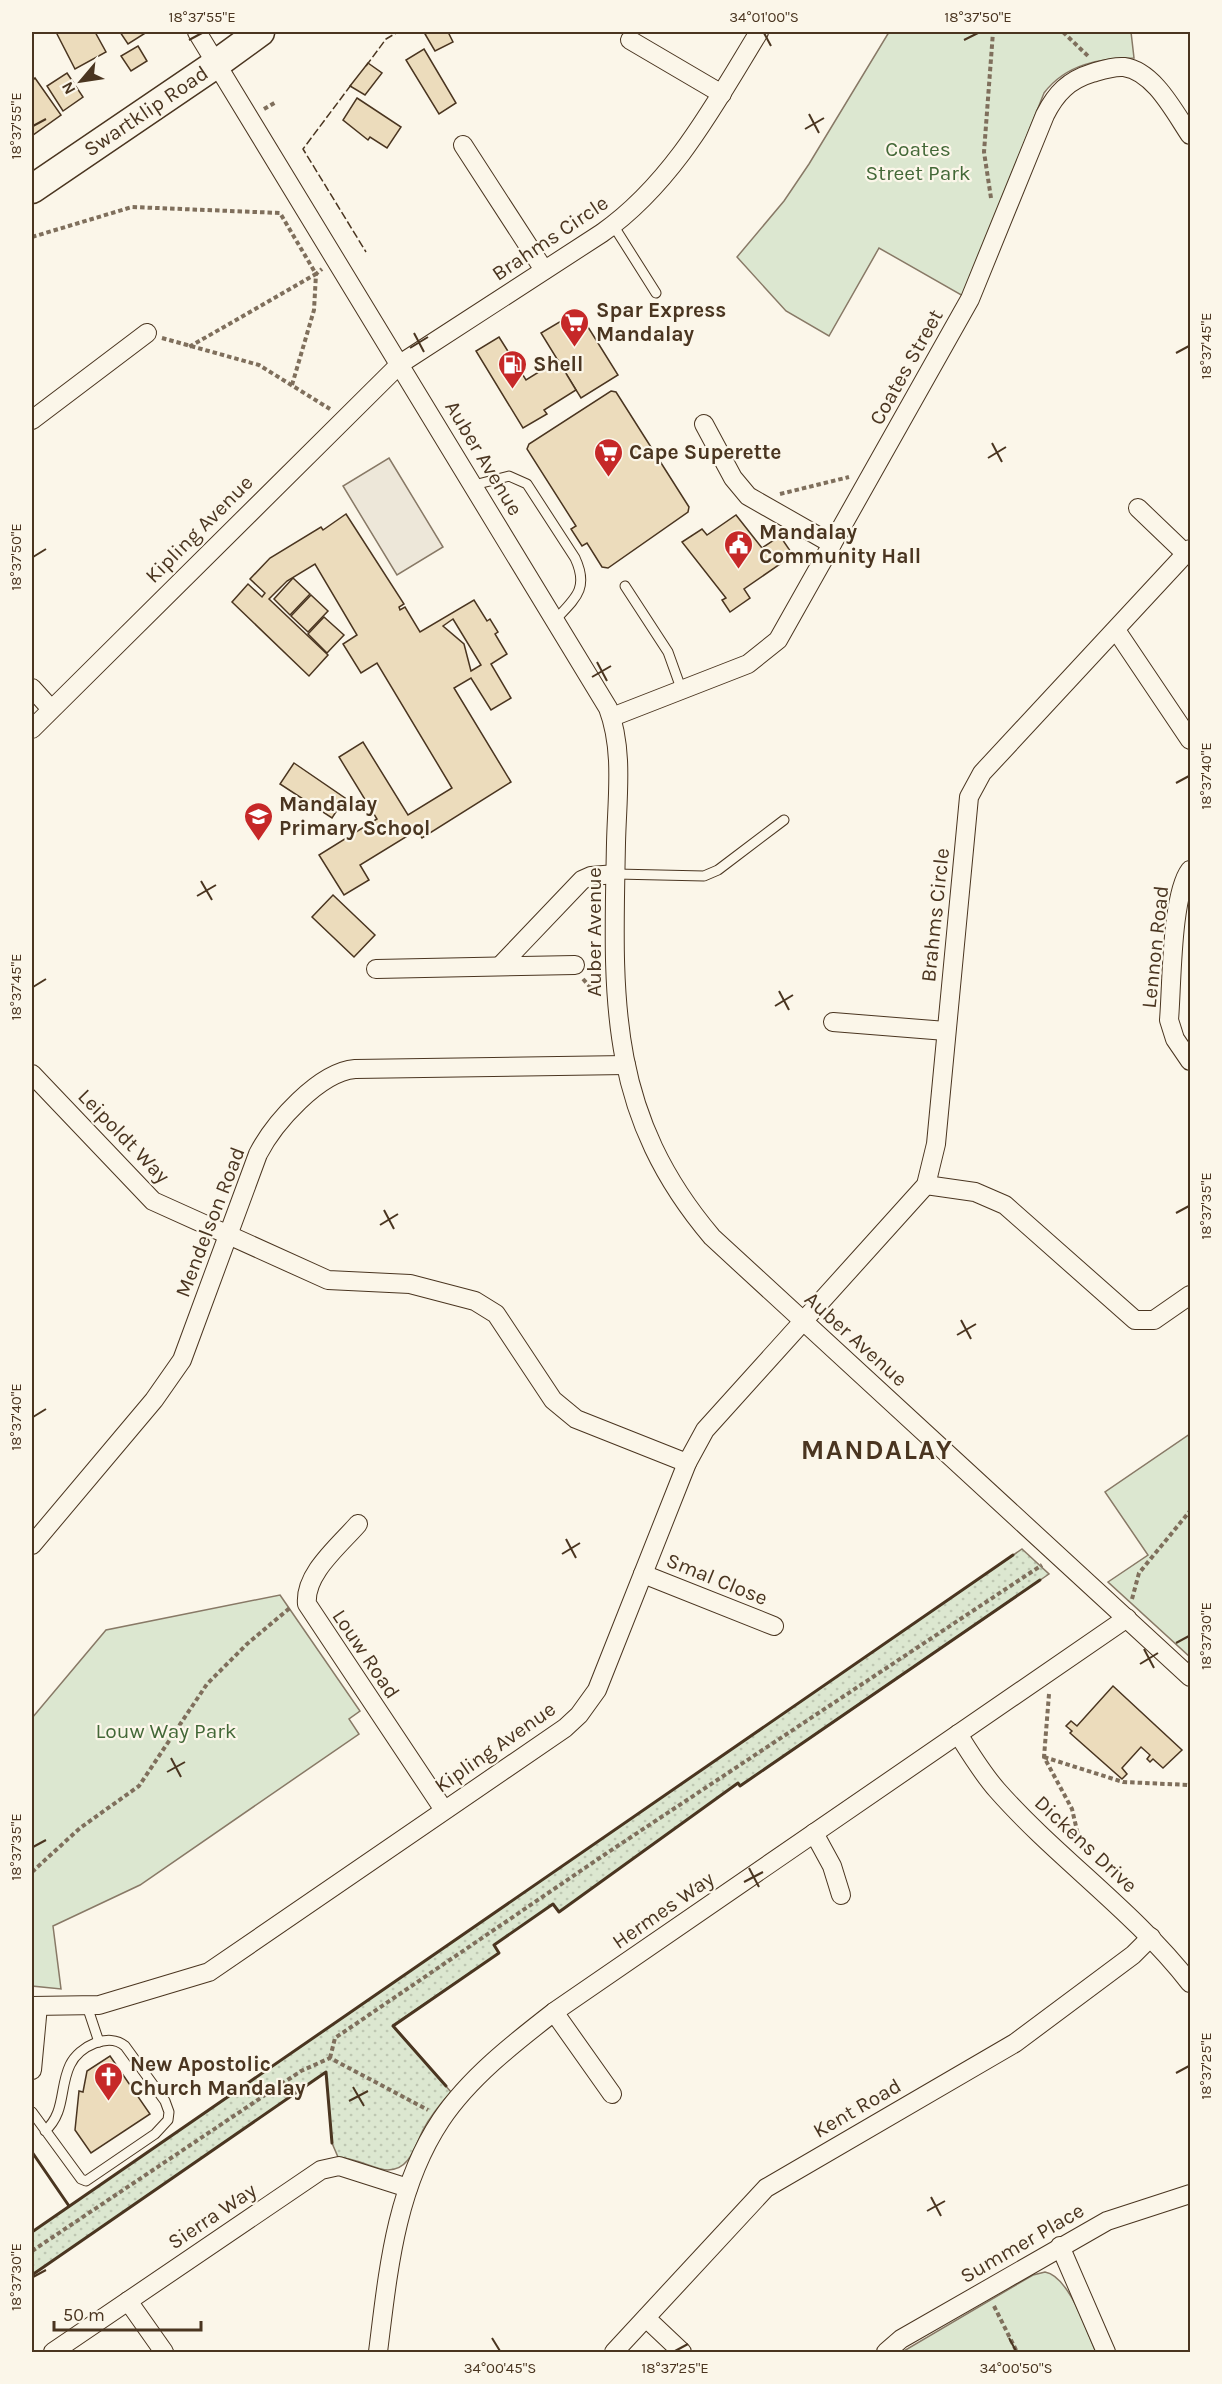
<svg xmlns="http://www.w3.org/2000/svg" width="1222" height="2384" viewBox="0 0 1222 2384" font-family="Karla,sans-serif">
	<defs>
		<pattern id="grass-dots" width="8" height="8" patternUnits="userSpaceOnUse" patternTransform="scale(1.5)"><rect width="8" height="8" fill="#dce7d0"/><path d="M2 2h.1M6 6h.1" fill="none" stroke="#bec7b2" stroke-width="1.8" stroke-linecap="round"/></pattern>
	</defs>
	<rect width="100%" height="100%" fill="#fbf6e9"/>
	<!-- grass -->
	<path fill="url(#grass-dots)" stroke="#887966" stroke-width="1.5" d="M1022,1549L1049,1574L740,1786L738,1783L559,1912L553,1904L494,1945L499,1953L393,2025L451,2092C441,2103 430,2117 423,2130C415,2146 410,2170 388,2170C376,2170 356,2158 338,2157L332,2143L326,2072L32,2275V2232Z"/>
	<!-- green -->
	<g fill="#dce7d0" stroke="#887966" stroke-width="1.5">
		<path d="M889,32H1131L1134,58C1100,58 1066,64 1044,93L963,296L879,248L829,336L786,311L737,257L784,201L809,164Z"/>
		<polygon points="1190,1434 1190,1657 1108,1582 1148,1555 1105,1492"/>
		<polygon points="280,1595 360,1711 349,1719 359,1734 140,1885 53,1926 61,1989 32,1986 32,1718 106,1630"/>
		<path d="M1045,2272C1069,2276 1086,2330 1096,2352H902L1033,2275Z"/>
	</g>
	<!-- parking -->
	<polygon fill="#ede7d9" stroke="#887966" stroke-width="1.5" points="389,458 443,547 397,575 343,486"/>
	<!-- building -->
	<g fill="#ecdcbc" stroke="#4a3520" stroke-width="1.5" fill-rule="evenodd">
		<polygon points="56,32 95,32 106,52 75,69"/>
		<polygon points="120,32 147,32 128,44"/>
		<polygon points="429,32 448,32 453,42 435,51 425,34"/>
		<polygon points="138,46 147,61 131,71 121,56"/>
		<polygon points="424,49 456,103 439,114 406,60"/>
		<polygon points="368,63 382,73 365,95 350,86"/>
		<polygon points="67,73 83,97 63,111 47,86"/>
		<polygon points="35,78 61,115 33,135 32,81"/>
		<polygon points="357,98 401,127 387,148 370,137 368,140 343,120"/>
		<polygon points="578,311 618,375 581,398 541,333"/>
		<polygon points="499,337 526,380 558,360 576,390 544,410 547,414 523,428 476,351"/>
		<polygon points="611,391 616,392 689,507 688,512 608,568 602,567 587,543 582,546 571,529 576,526 527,449 529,444"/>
		<path d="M346,514L404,604L399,607L400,610L405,607L420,632L474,600L487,621L490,619L498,632L495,634L507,654L491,664L511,698L491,710L471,678L454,688L511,782L422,838L417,830L360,865L369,880L344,895L319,855L377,819L339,757L363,742L408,815L452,788L377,663L361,673L343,644L357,635L315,564L287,581L269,599L328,655L309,676L232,602L248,584L262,597L265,593L250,579L270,558L321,527L323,530ZM453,619L481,665L471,671L464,644L443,626Z"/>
		<polygon points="736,515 762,548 780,536 793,555 744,589 750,598 730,612 722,600 726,598 682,542 702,529 707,535"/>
		<polygon points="293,578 310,594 290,615 274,599"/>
		<polygon points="311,595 328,611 308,632 291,616"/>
		<polygon points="324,617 344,635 327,653 308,634"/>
		<polygon points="294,763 345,798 332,818 280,784"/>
		<polygon points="333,895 375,935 354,957 312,917"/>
		<polygon points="1113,1686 1182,1750 1163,1768 1153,1759 1150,1762 1147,1759 1150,1755 1141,1747 1122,1768 1127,1774 1122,1779 1070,1733 1072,1731 1066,1726 1071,1721 1077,1726"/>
		<polygon points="110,2056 150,2114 91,2153 75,2130 79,2091 83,2092 87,2071"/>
	</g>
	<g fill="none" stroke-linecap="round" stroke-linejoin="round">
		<defs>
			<g id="lane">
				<polyline points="613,225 656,293"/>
				<path d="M474,485L509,476L527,484L575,558C589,588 576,598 556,619"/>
				<polyline points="625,586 668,652 682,691"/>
				<polyline points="616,874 704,876 718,870 784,820"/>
				<polyline points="87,2006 99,2042"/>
				<path d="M32,2112L81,2179L86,2181L155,2134L168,2120L169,2112L165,2101L125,2046C109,2032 79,2046 70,2065C59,2088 66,2112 45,2131"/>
			</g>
			<g id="street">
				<path d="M197,32L608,708C624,750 617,798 616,843C613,996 606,1112 712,1237L1190,1677"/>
				<polyline points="630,40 722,94"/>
				<polyline points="463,145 544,270"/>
				<polyline points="32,420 147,333"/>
				<polyline points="704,424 733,478 748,496 832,544"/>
				<polyline points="1138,508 1186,554"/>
				<polyline points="1116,630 1190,740"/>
				<polyline points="32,688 51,709"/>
				<path d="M612,717L748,664L778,640L970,299L1045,115C1056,93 1069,80 1092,73C1102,70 1113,66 1124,67C1154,71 1175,113 1190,135"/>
				<path d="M32,729L400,364L602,233C673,183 715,104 759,32"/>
				<path d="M1190,870C1171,895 1172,986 1169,1020L1175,1039L1190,1061"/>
				<polyline points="500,966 582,880 591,876 616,874"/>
				<polyline points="376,969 575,965"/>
				<polyline points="833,1022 946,1031"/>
				<polyline points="32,1074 153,1201 328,1280 410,1284 475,1301 496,1314 553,1400 576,1419 687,1463"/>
				<polyline points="926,1185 975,1192 1005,1205 1135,1320 1154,1320 1190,1295"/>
				<path d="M358,1524C339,1546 304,1574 307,1604L444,1810"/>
				<path d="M32,1545L154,1400L182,1360L258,1154C274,1123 319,1072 355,1069L626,1065"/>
				<polyline points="643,1574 774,1626"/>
				<path d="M958,1734C970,1753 982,1773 997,1790C1057,1858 1134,1911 1190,1983"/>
				<polyline points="814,1833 832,1866 841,1895"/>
				<polyline points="32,2006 99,2005 209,1972 565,1728 579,1715 597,1690 687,1463 705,1430 926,1185 936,1144 969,797 982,773 1190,549"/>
				<polyline points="554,2012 612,2094"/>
				<polyline points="32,2070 38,2006"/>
				<polyline points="1060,2246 1106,2352"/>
				<polyline points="128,2301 164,2352"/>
				<polyline points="646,2318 682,2352"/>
				<polyline points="53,2352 321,2170 339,2166 408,2188"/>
				<path d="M378,2352C388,2273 395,2189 441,2120C469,2078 514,2043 554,2012L1127,1618"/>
				<polyline points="614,2352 766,2188 1015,2043 1133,1955 1151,1937"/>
				<polyline points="886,2352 901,2339 1107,2221 1190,2194"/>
			</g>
			<polyline id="primary" points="32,189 216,64 260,32"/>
		</defs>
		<!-- lane casing -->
		<use href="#lane" stroke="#4a3520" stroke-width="11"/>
		<!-- street casing -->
		<use href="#street" stroke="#4a3520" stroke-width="20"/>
		<!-- primary casing -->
		<use href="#primary" stroke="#4a3520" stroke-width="31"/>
		<!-- path -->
		<g stroke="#7f6f5c" stroke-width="4" stroke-dasharray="4.5 3" stroke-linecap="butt">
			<polyline points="1063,32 1089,57"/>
			<polyline points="264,109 276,102"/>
			<polyline points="991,198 984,152 993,32"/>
			<polyline points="32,237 132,207 280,213 316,274 189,347"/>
			<polyline points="162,338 259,365 330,409"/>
			<polyline points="292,385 314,310 316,274 322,269"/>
			<polyline points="780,494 849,477"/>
			<polyline points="583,979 594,991 600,990"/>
			<polyline points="1132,1599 1139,1573 1190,1511"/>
			<polyline points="1049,1694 1044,1757 1072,1809 1078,1835 1074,1842"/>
			<polyline points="1044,1757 1123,1782 1189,1785 1190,1783"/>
			<polyline points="32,1872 80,1828 139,1786 207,1684 247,1644 291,1607"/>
			<polyline points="330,2058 335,2038 604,1855 1042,1565"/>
			<polyline points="32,2251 301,2071 330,2058 428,2110"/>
			<polyline points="994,2306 1017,2352"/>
		</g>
		<!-- lane -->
		<use href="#lane" stroke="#fbf6e9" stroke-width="9"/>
		<!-- street -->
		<use href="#street" stroke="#fbf6e9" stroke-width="18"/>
		<!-- primary -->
		<use href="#primary" stroke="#fbf6e9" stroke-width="28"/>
		<!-- fence -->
		<g stroke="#4a3520" stroke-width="1.5" stroke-dasharray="8 3" stroke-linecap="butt">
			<polyline points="366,66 386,39 398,32"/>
			<polyline points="351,85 303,149 366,252"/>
		</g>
		<!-- wall -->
		<g stroke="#4a3520" stroke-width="3">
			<polyline points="446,2086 393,2026 499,1953 494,1945 553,1904 559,1912 738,1783 740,1786 1040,1580"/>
			<polyline points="32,2152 69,2206"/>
			<polyline points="32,2232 1013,1555"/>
			<polyline points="32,2275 326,2072 332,2143"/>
		</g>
	</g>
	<!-- ticks -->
	<path fill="none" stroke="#4a3520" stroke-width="2" d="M764,33L771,46M189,40L202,33M964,40L978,33M809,114L819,133M33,126L46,119M805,129L824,118M414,333L424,352M410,348L428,337M1176,353L1189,346M992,443L1002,462M988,458L1006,447M33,557L46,549M597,662L607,681M592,677L611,666M1176,783L1189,776M201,881L212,900M197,896L216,885M33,987L46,979M779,991L789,1010M775,1006L793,995M384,1210L394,1229M1176,1213L1189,1206M380,1225L398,1214M961,1320L971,1339M957,1335L976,1324M33,1417L46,1409M566,1539L576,1558M562,1554L580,1543M1176,1643L1189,1636M1144,1649L1154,1668M1140,1664L1158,1653M171,1758L181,1777M167,1772L185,1762M33,1847L46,1840M749,1868L759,1887M744,1882L763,1872M1176,2073L1189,2066M353,2087L364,2106M349,2101L368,2091M931,2197L941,2216M927,2211L945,2201M33,2277L46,2270M492,2338L500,2351M1009,2338L1016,2351M675,2351L688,2344"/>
	<!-- icons -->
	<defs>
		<symbol id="supermarket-pin" viewBox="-11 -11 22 30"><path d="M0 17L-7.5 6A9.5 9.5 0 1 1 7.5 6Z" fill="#c62828" stroke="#fbf6e9"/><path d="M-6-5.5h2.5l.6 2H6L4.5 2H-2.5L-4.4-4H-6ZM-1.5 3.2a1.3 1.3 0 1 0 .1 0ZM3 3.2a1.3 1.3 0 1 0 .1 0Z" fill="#fff"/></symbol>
		<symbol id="fuel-pin" viewBox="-11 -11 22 30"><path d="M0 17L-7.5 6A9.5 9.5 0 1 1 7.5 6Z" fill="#c62828" stroke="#fbf6e9"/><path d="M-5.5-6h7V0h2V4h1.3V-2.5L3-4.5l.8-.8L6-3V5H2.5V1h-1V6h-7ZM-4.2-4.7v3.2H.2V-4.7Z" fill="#fff"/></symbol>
		<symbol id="civic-pin" viewBox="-11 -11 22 30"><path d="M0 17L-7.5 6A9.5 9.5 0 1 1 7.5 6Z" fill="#c62828" stroke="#fbf6e9"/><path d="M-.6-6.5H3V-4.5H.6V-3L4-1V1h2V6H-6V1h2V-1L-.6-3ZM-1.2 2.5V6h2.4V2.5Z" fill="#fff"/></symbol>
		<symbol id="school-pin" viewBox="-11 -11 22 30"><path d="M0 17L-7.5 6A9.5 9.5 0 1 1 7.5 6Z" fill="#c62828" stroke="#fbf6e9"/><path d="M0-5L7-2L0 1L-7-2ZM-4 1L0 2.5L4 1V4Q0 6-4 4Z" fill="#fff"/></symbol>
		<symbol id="church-pin" viewBox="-11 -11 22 30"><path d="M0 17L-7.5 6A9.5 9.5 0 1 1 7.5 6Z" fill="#c62828" stroke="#fbf6e9"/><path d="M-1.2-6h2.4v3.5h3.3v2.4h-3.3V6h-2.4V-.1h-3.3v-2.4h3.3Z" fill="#fff"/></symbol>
	</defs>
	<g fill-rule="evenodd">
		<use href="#supermarket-pin" x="558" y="306" width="33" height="45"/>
		<use href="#fuel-pin" x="496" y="348" width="33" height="45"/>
		<use href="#supermarket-pin" x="592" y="436" width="33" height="45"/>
		<use href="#civic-pin" x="722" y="528" width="33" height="45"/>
		<use href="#school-pin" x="242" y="800" width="33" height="45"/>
		<use href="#church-pin" x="92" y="2060" width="33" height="45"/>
	</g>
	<g text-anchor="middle" stroke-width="4.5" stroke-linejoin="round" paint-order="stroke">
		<!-- street labels -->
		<g font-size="21" fill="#4a3520" stroke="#fbf6e9">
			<text transform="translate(146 111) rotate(-34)" y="7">Swartklip Road</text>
			<text transform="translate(550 238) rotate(-34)" y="7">Brahms Circle</text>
			<text transform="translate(906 367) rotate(-61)" y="7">Coates Street</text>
			<text transform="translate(484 458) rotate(59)" y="7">Auber Avenue</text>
			<text transform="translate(199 529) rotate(-45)" y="7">Kipling Avenue</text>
			<text transform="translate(935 915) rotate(-84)" y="7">Brahms Circle</text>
			<text transform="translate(594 932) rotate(-90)" y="7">Auber Avenue</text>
			<text transform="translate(1155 947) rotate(-84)" y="7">Lennon Road</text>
			<text transform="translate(124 1136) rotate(46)" y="7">Leipoldt Way</text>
			<text transform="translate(210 1222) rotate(-69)" y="7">Mendelson Road</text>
			<text transform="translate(856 1339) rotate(42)" y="7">Auber Avenue</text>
			<text transform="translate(717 1579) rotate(22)" y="7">Smal Close</text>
			<text transform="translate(366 1654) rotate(56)" y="7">Louw Road</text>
			<text transform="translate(495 1747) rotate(-35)" y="7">Kipling Avenue</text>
			<text transform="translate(1086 1844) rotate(43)" y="7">Dickens Drive</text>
			<text transform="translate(663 1910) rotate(-35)" y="7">Hermes Way</text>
			<text transform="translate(857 2108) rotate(-30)" y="7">Kent Road</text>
			<text transform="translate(212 2216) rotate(-34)" y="7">Sierra Way</text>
			<text transform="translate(1022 2243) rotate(-30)" y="7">Summer Place</text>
		</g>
		<!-- park labels -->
		<g font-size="21" fill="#436837" stroke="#fbf6e9">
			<text x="918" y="156">Coates<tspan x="918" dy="24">Street Park</tspan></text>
			<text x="166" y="1738">Louw Way Park</text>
		</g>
		<!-- poi labels -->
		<g font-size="21" font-weight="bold" fill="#4a3520" stroke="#fbf6e9" text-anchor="start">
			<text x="596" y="317">Spar Express<tspan x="596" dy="24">Mandalay</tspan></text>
			<text x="533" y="371">Shell</text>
			<text x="629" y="459">Cape Superette</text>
			<text x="759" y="539">Mandalay<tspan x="759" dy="24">Community Hall</tspan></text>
			<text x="279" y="811">Mandalay<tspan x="279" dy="24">Primary School</tspan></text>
			<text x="130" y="2071">New Apostolic<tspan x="130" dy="24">Church Mandalay</tspan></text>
		</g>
		<!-- district labels -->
		<g font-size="27" font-weight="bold" letter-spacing="1.5" fill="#4a3520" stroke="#fbf6e9">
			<text x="877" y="1459">MANDALAY</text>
		</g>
	</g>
	<!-- border -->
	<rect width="1222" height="2384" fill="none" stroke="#fbf6e9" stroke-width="66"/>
	<!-- north arrow -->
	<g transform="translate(81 81) rotate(241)" stroke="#fbf6e9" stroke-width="4.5" paint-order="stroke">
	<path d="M0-4.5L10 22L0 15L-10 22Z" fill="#4a3520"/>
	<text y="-9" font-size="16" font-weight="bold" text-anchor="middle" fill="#4a3520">N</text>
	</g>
	<!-- scale -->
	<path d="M54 2321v9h147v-9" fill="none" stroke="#4a3520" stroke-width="3"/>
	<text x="63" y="2321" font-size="18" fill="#4a3520" stroke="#fbf6e9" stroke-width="4.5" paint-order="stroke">50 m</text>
	<rect x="33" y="33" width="1156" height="2318" fill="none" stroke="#4a3520" stroke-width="2"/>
	<g font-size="15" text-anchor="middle" fill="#4a3520">
		<text x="202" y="22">18°37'55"E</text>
		<text x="764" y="22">34°01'00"S</text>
		<text x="978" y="22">18°37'50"E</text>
		<text transform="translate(16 126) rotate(-90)" y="5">18°37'55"E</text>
		<text transform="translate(1206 346) rotate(-90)" y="5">18°37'45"E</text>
		<text transform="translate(16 557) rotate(-90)" y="5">18°37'50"E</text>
		<text transform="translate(1206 776) rotate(-90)" y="5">18°37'40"E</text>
		<text transform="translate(16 987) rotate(-90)" y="5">18°37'45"E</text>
		<text transform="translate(1206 1206) rotate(-90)" y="5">18°37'35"E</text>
		<text transform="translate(16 1417) rotate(-90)" y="5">18°37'40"E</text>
		<text transform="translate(1206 1636) rotate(-90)" y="5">18°37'30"E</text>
		<text transform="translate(16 1847) rotate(-90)" y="5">18°37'35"E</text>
		<text transform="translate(1206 2066) rotate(-90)" y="5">18°37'25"E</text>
		<text transform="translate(16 2277) rotate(-90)" y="5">18°37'30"E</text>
		<text x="500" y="2373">34°00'45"S</text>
		<text x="675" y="2373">18°37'25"E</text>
		<text x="1016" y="2373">34°00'50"S</text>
	</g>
</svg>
